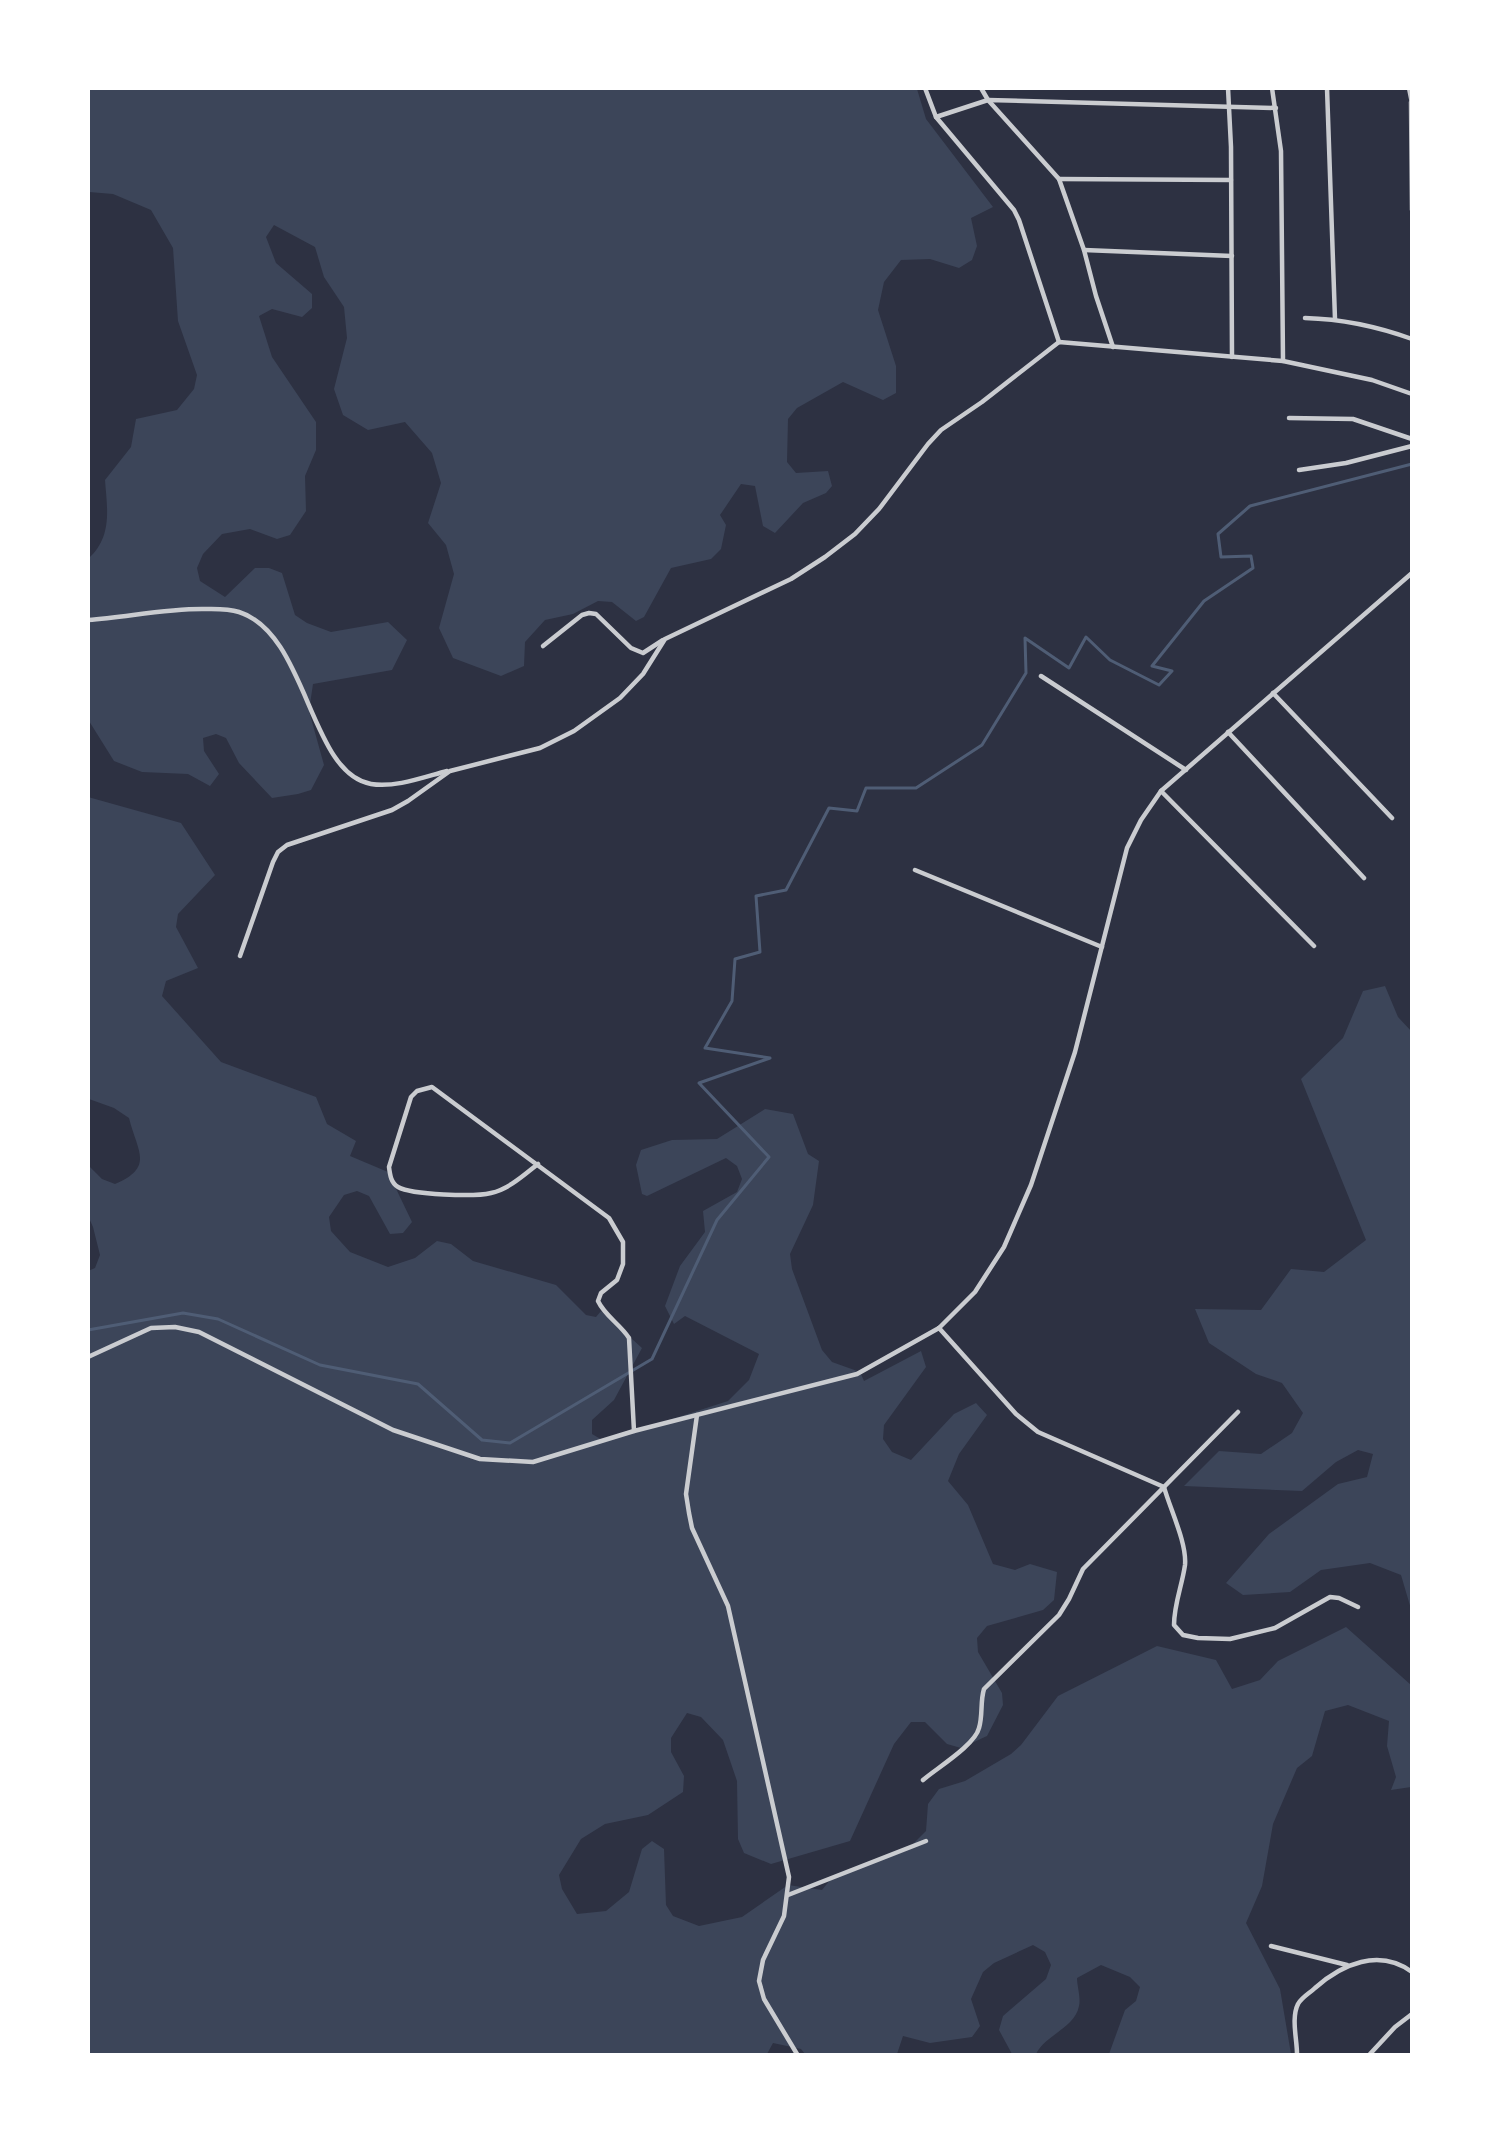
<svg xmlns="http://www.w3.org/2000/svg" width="1500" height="2143" viewBox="0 0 1500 2143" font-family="'PT Sans Narrow',sans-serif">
	<rect width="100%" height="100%" fill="#2d3142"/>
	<!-- green -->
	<g fill="#3c4559">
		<path d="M89,89H917L926,119L993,207L971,218L977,246L972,260L959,268L930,259L901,260L884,282L878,310L896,366V393L883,400L843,382L797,408L788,419L787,462L796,473L828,471L832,486L826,493L803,503L775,533L763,526L755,486L741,484L720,515L726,525L721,549L711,559L671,568L644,617L636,621L612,602L598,601L573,614L545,620L525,642L524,666L501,676L453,658L439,628L454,574L446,545L428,523L441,483L432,453L405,422L368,430L343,415L334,389L347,338L344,307L324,277L315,247L274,225L266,237L276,263L312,294V308L302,317L272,309L259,316L272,357L316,422V450L305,476L306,511L290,535L277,539L250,529L222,534L203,554L197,568L200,581L225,597L255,568H269L282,573L295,615L307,623L331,632L388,622L407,640L392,670L313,684L309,711L324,765L311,790L298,794L272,798L239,763L226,738L216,734L203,738L204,751L219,774L210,786L188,774L142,772L114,761L89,721L88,559C113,537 107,508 105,480L131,447L136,419L177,410L194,389L197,375L178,321L173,248L151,210L113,194L89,192Z"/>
		<path d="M88,797L181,823L215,875L178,914L176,927L198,968L166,981L162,996L221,1062L316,1097L327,1124L356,1141L350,1156L388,1172L412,1222L403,1233L390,1234L369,1196L357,1191L344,1195L329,1217L331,1231L350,1252L388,1267L415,1258L437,1241L451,1244L473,1261L556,1285L586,1315L596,1317L601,1311L642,1348L614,1400L592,1420V1434L604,1441L728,1401L749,1380L759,1354L685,1316L674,1324L665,1306L680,1266L705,1232L703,1211L737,1192L742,1179L737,1166L726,1158L647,1196L642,1194L636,1165L641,1150L672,1140L717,1139L765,1109L793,1114L808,1154L819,1161L813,1205L790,1254L792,1269L822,1350L832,1362L860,1372L864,1381L921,1351L926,1367L884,1425L883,1439L892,1452L911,1460L954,1414L976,1403L987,1415L959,1454L948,1481L968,1505L993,1564L1015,1570L1030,1564L1057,1572L1054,1600L1043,1610L987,1626L977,1638L978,1652L1002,1693L1003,1705L987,1736L961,1748L947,1744L925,1722H911L894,1744L850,1841L771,1864L744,1853L738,1839L737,1781L723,1740L701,1717L687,1713L671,1738V1752L684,1776L683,1792L648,1815L605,1824L581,1839L559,1875L562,1889L577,1914L606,1911L629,1892L642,1849L652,1841L664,1849L666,1905L673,1916L699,1926L742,1917L788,1885L822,1890L834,1875L906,1851L926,1831L928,1804L939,1789L965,1781L1011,1754L1021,1745L1058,1696L1157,1646L1216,1660L1232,1689L1260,1680L1278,1661L1346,1627L1411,1685V1787L1391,1790L1396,1777L1387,1746L1389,1721L1348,1705L1325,1711L1312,1756L1297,1768L1273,1824L1262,1886L1246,1923L1280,1989L1291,2054H1259L1256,2053L1241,2054H1109L1125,2010L1136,2001L1140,1987L1130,1977L1101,1965L1077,1978C1077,1986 1081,1998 1079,2006C1075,2028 1045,2035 1036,2054H1012L999,2030L1003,2016L1046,1979L1051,1965L1045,1952L1033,1945L994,1963L983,1972L971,1999L980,2026L972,2037L930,2043L903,2036L897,2054H805L801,2049L773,2043L767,2054H89L88,1271L95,1268L100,1255L93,1227L89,1218V1166L102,1179L115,1184C155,1167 137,1151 129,1118L114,1108L89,1099Z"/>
		<polygon points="1385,986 1398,1017 1412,1032 1411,1609 1401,1575 1370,1563 1321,1570 1290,1592 1243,1595 1226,1583 1269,1534 1338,1484 1367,1477 1373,1454 1358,1450 1336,1462 1302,1491 1184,1486 1219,1451 1261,1454 1292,1433 1303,1413 1282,1383 1256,1374 1209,1343 1195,1309 1261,1310 1291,1269 1324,1272 1366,1240 1301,1079 1343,1038 1363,991"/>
	</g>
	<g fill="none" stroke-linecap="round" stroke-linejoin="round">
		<!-- stream -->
		<polyline stroke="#4f5d75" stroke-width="3" points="88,1330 183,1313 218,1319 320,1365 418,1384 482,1440 510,1443 652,1359 717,1220 769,1157 699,1083 770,1058 705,1048 732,1001 735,959 760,952 756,896 786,890 829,808 857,811 866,788 916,788 982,745 1026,673 1025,638 1069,668 1086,637 1110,660 1159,685 1172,671 1152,666 1204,601 1253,568 1251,556 1221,557 1218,534 1250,506 1412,464"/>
		<!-- minor -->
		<g stroke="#caccd0" stroke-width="4.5">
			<polyline points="925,88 936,117 1014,210 1019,220 1059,342"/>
			<polyline points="981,88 988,100 1059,179 1084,250 1096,296 1113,347"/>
			<polyline points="1228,88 1231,147 1232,357"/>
			<polyline points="1272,88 1281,151 1283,361"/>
			<polyline points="1327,88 1335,319"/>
			<polyline points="1409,88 1412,103"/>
			<polyline points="1411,102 1412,210"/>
			<polyline points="936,117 988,100 1276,108"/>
			<polyline points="1059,179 1231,180"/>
			<polyline points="1084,250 1232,256"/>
			<path d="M1305,318C1343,319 1376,326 1412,339"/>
			<polyline points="1289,418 1353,419 1412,439"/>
			<polyline points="1299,470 1346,463 1412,446"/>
			<path d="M88,620C127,617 164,609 202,609C214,609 227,608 239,612C308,634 309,773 371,784C395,788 424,777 447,771"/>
			<polyline points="543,646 582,615 589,613 596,614 631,648 643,653 663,640"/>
			<polyline points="1041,676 1186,770"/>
			<polyline points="1273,693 1392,818"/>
			<polyline points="1228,732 1364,878"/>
			<polyline points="1161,791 1314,946"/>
			<polyline points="915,870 1102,947"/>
			<polyline points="240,956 273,862 278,852 287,845 392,810 408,801 450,771 540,748 574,731 620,698 643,674 665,639 791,579 825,557 855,534 879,509 928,444 941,430 982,402 1059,342 1283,361 1372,380 1412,394"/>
			<path d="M538,1164C524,1175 509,1189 491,1193C475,1197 412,1195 398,1187C391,1183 390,1175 389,1167L411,1097L417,1091L432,1087L609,1218L623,1242V1264L617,1280L601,1293L598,1301C605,1316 620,1324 629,1338L634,1431"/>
			<path d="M939,1328L1016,1414L1038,1432L1164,1487C1170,1509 1187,1543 1185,1565C1182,1586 1174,1604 1174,1625L1183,1635L1198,1638L1230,1639L1275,1628L1330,1597L1339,1598L1358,1607"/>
			<polyline points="88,1357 151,1328 175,1327 199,1332 393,1430 480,1459 533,1462 634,1431 857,1374 939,1328 975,1292 1004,1247 1031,1185 1075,1052 1127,848 1141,820 1161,791 1412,573"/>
			<polyline points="697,1415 686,1494 689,1513 692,1528 728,1606 789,1877 784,1916 763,1960 759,1981 764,1999 797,2054"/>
			<path d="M923,1780C937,1768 975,1745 979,1728C983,1715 980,1702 984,1689L1059,1615L1069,1599L1083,1569L1238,1412"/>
			<polyline points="788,1895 926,1841"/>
			<polyline points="1271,1946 1347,1965"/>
			<path d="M1297,2054C1297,2039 1291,2018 1298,2004C1302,1997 1310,1993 1315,1988C1342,1964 1379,1948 1412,1972"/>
			<polyline points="1370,2054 1395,2027 1412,2014"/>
		</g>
	</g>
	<!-- border -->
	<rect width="1500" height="2143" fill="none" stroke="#ffffff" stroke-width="180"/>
</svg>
